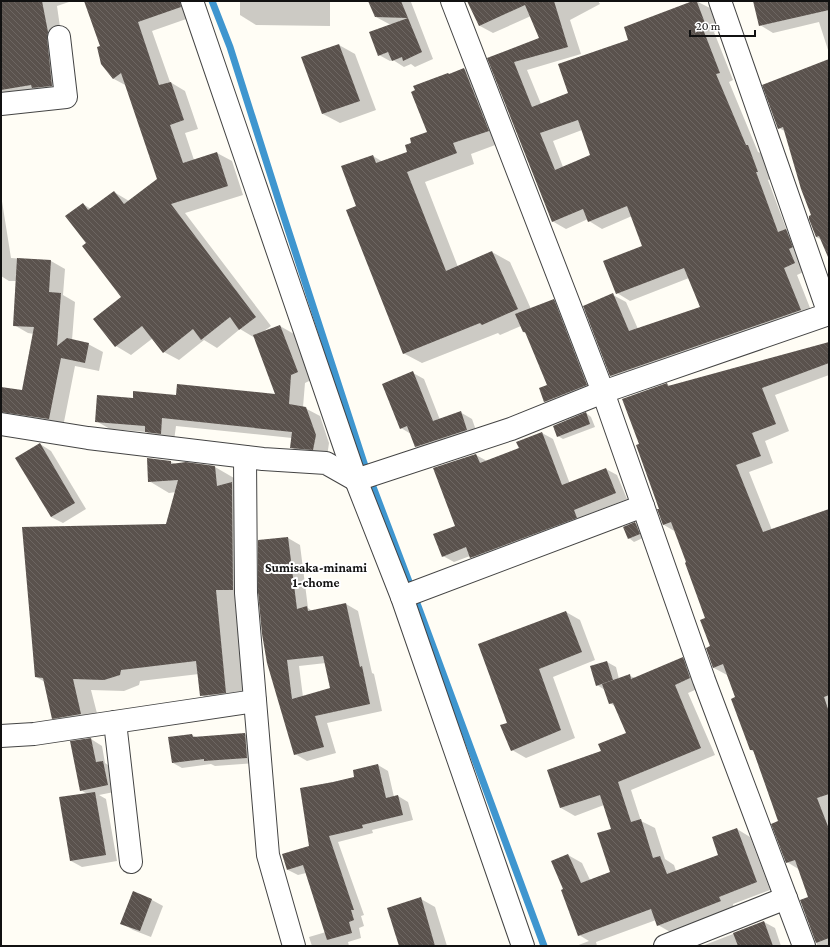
<svg xmlns="http://www.w3.org/2000/svg" width="830" height="947" viewBox="0 0 830 947" font-family="'Crimson Pro',serif">
	<defs>
		<pattern id="building-back-hatch" width="6" height="6" patternUnits="userSpaceOnUse"><rect width="6" height="6" fill="#5a524d"/><path d="M-1 5l2 2M0 0l6 6M5-1l2 2" fill="none" stroke="#6d6662"/></pattern>
	</defs>
	<rect width="100%" height="100%" fill="#fffdf5"/>
	<!-- shadow -->
	<g fill="#0003" fill-rule="evenodd">
		<polygon points="1,1 72,1 57,6 62,41 67,94 1,101"/>
		<polygon points="85,1 187,1 192,17 152,31 170,82 185,91 198,129 185,133 194,160 217,153 232,161 243,195 185,213 271,326 264,331 280,326 294,334 311,380 305,383 303,407 320,416 329,443 327,457 305,455 291,447 292,438 176,426 174,441 160,440 147,432 110,429 96,421 134,399 177,396 276,395 255,338 240,329 217,348 204,340 179,360 164,352 153,338 131,355 116,346 122,297 87,243 83,204 91,209 114,192 129,201 158,180 127,86 114,79 103,64 101,47"/>
		<polygon points="240,1 330,1 330,26 256,25 240,15"/>
		<polygon points="369,1 413,1 411,2 433,59 415,67 411,64 404,67 393,60 390,61 379,55 394,24 389,24 376,17"/>
		<path d="M468,1H598L600,4L570,20L581,54L527,70L541,104L570,93L630,40L625,28L696,1L710,8L718,30L714,32L733,80L729,82L758,152L761,153L770,179L768,180L787,231L799,238L808,270L797,275L814,318L624,383L611,376L613,295L626,302L638,329L701,307L689,278L630,301L617,293L644,247L632,216L602,229L589,221L588,219L566,229L552,221L489,59L540,38L531,16L493,33L480,26ZM582,130L592,156L563,167L553,141Z"/>
		<polygon points="754,1 829,1 829,53 819,22 773,33 760,25"/>
		<polygon points="339,45 355,54 376,110 340,123 323,114 302,58"/>
		<polygon points="829,60 829,246 828,243 816,237 813,215 786,132 779,128"/>
		<polygon points="464,69 483,80 506,141 471,154 474,164 425,182 458,267 492,252 510,262 531,309 554,300 565,306 598,391 556,408 545,402 548,386 527,334 523,332 521,326 500,335 498,333 422,363 403,353 357,206 373,156 383,162 409,153 428,133 450,75"/>
		<polygon points="1,195 11,258 51,261 65,269 63,295 75,302 72,340 88,344 103,352 99,371 75,366 63,427 1,421 1,388 23,391 34,334 28,333 14,325 16,281 9,281 1,276"/>
		<polygon points="829,344 829,375 775,395 789,431 765,441 773,463 749,472 772,530 829,510 829,946 817,946 810,897 800,870 787,862 779,822 754,752 751,750 737,698 727,675 714,668 707,648 711,646 706,618 676,532 664,525 641,444 667,384 670,386"/>
		<polygon points="413,373 424,379 440,420 460,412 472,419 478,436 427,453 416,447 411,434 401,428"/>
		<polygon points="586,413 591,417 595,427 563,439 558,436"/>
		<polygon points="542,433 553,439 570,484 606,469 617,475 627,499 584,516 587,524 482,564 470,556 454,562 443,556 456,527 476,455 487,461 520,448"/>
		<polygon points="40,444 51,451 86,509 63,523 51,517"/>
		<polygon points="171,462 176,464 215,467 234,478 253,600 235,601 245,703 220,707 201,695 199,674 140,681 139,685 124,691 91,690 100,725 72,729 53,718 45,682 36,677 166,525 176,492 169,493 149,481"/>
		<polygon points="635,523 641,526 645,537 634,542 629,538"/>
		<path d="M288,538L300,545L308,608L312,611L346,604L358,611L372,673L374,674L382,711L327,723L336,753L307,761L295,754L268,662ZM326,663L331,689L303,697L299,666Z"/>
		<polygon points="566,612 580,620 595,660 553,677 575,738 526,758 512,750 508,723"/>
		<polygon points="683,658 697,666 704,686 688,693 715,755 631,790 641,821 655,828 665,859 674,865 676,871 720,855 737,829 750,837 770,890 733,904 734,909 672,933 658,925 656,920 596,942 597,946 576,946 589,941 579,935 564,890 568,855 582,863 590,880 611,872 612,830 604,805 575,816 561,808 548,770 602,751 627,733 616,707 610,703 605,690 597,685 607,662 616,667 619,679 630,676 635,678"/>
		<polygon points="245,734 254,740 256,763 215,766 211,764 182,768 173,763 192,735 198,738"/>
		<polygon points="91,739 102,746 105,763 114,769 119,791 99,795 106,799 117,861 82,867 71,861 87,794 81,790"/>
		<polygon points="378,765 388,771 394,797 398,796 408,802 413,820 372,830 373,833 338,842 364,915 361,916 364,926 359,928 361,938 348,942 349,946 312,946 309,937 326,932 306,873 298,875 288,870 310,847 355,778"/>
		<polygon points="133,893 152,900 163,906 151,937 133,930 121,923"/>
		<polygon points="421,899 435,907 447,946 400,946"/>
		<polygon points="764,922 775,928 781,946 702,946"/>
	</g>
	<g fill="none" stroke-linecap="round" stroke-linejoin="round">
		<!-- stream -->
		<polyline stroke="#3f96cf" stroke-width="7" points="212,1 230,47 282,211 364,463 408,579 544,946"/>
	</g>
	<!-- building -->
	<g fill="url(#building-back-hatch)" fill-rule="evenodd">
		<polygon points="1,1 42,1 48,32 47,38 52,86 32,88 31,85 1,90"/>
		<polygon points="84,1 180,1 181,7 138,22 159,85 171,82 184,120 170,125 183,163 217,152 228,186 171,204 256,317 239,330 230,317 201,340 193,329 163,353 142,326 115,347 93,319 121,297 82,246 86,243 65,216 83,203 88,210 114,191 124,204 157,179 121,73 113,79 101,64 97,47 100,46"/>
		<polygon points="368,1 401,1 408,18 375,17"/>
		<path d="M467,1H554L568,47L514,62L532,107L568,93L558,64L628,40L624,27L690,2H697L705,23L701,24L720,73L716,74L746,145H748L758,172H756L778,232L786,229L793,247L789,249L795,263L784,268L801,310L610,376L583,306L613,293L629,331L700,307L684,268L616,294L603,261L642,246L627,206L588,222L583,209L552,222L487,58L539,38L525,5L479,26ZM578,120L590,155L555,170L540,133Z"/>
		<polygon points="753,1 829,1 829,10 759,26"/>
		<polygon points="408,18 422,52 403,61 402,57 392,61 388,52 378,56 369,32"/>
		<polygon points="339,44 360,101 322,114 301,57"/>
		<polygon points="829,59 829,257 828,257 819,236 816,237 809,219 809,216 811,215 801,189 783,127 778,129 762,85"/>
		<polygon points="464,68 489,131 453,143 457,153 407,172 446,271 492,251 518,309 482,325 480,323 403,354 346,210 356,206 341,166 373,155 376,163 407,152 405,145 411,143 410,138 427,132 411,92 415,90 413,86 448,73 449,74"/>
		<polygon points="17,258 51,260 49,292 61,293 57,346 67,338 89,343 85,363 61,358 49,419 1,412 1,387 22,390 34,327 13,326"/>
		<polygon points="554,299 587,385 544,402 539,388 547,385 525,332 523,332 515,314"/>
		<polygon points="280,325 298,372 291,375 289,404 306,407 316,435 313,450 290,448 292,432 162,418 161,434 145,432 145,426 95,422 97,395 133,398 133,391 176,395 177,384 275,394 253,335"/>
		<polygon points="829,342 829,363 762,388 776,424 752,433 761,456 736,465 763,532 829,509 829,695 824,697 829,712 829,794 817,798 829,829 829,938 816,943 800,900 808,897 795,860 786,863 771,824 778,821 753,750 750,750 731,699 735,697 723,664 713,668 706,648 710,646 700,620 705,618 685,563 686,562 671,522 663,525 657,509 659,509 636,445 639,444 622,399 667,383 668,386"/>
		<polygon points="413,371 433,421 461,411 467,430 415,447 407,426 400,429 382,384"/>
		<polygon points="586,412 590,424 557,437 553,426"/>
		<polygon points="542,432 562,485 606,468 616,493 574,510 577,518 470,558 466,547 442,557 433,534 455,526 433,468 476,454 480,463 519,448 516,442"/>
		<polygon points="40,443 75,503 51,517 15,458"/>
		<polygon points="147,458 171,461 171,464 186,462 215,466 217,486 232,482 233,590 216,590 226,693 200,696 196,661 121,670 120,675 104,680 73,679 81,714 52,719 43,678 35,677 22,527 166,524 178,480 148,482"/>
		<polygon points="635,522 640,534 628,539 623,527"/>
		<path d="M288,537L297,609L307,606L308,611L346,603L360,667L362,666L370,704L315,716L324,747L294,755L267,663L262,634L258,592V540ZM323,656L330,688L292,699L287,660Z"/>
		<polygon points="566,611 582,652 539,669 561,730 511,751 500,725 507,723 478,644"/>
		<polygon points="683,657 690,678 675,685 701,748 618,782 631,822 641,819 653,858 660,856 667,874 718,855 712,837 737,828 757,882 719,897 721,901 657,926 651,909 578,936 561,890 563,889 551,861 568,854 581,883 610,872 597,833 611,829 600,795 560,808 547,770 601,751 598,744 626,733 613,703 609,704 602,684 630,674 631,679"/>
		<polygon points="607,661 613,680 596,686 590,666"/>
		<polygon points="245,733 247,758 204,761 204,759 172,763 168,737 192,734 193,737"/>
		<polygon points="91,738 96,762 103,761 108,785 80,791 70,741"/>
		<polygon points="378,764 386,798 398,795 403,815 362,825 363,828 329,836 354,910 351,910 354,920 349,922 352,933 327,940 303,865 287,870 282,854 309,846 300,788 333,782 354,777 353,770"/>
		<polygon points="95,792 106,855 70,861 59,797"/>
		<polygon points="133,891 152,899 140,931 120,924"/>
		<polygon points="421,897 435,946 399,946 387,908"/>
		<polygon points="764,921 773,946 738,946 733,933"/>
	</g>
	<g fill="none" stroke-linecap="round" stroke-linejoin="round">
		<defs>
			<g id="minor">
				<polyline points="192,1 356,480 402,597 523,946"/>
				<polyline points="452,1 603,392 704,680 804,946"/>
				<polyline points="720,1 829,314"/>
				<polyline points="1,104 66,97 59,37"/>
				<polyline points="1,424 88,438 263,459 326,463 356,480 511,429 603,392 829,314"/>
				<polyline points="245,457 246,593 268,855 294,946"/>
				<polyline points="402,597 643,506"/>
				<polyline points="115,722 131,862"/>
				<polyline points="1,736 34,734 255,701"/>
				<polyline points="665,946 786,898"/>
			</g>
		</defs>
		<!-- minor casing -->
		<use href="#minor" stroke="#444" stroke-width="24"/>
		<!-- minor -->
		<use href="#minor" stroke="#fff" stroke-width="22"/>
	</g>
	<g text-anchor="middle" stroke-width="4" stroke-linejoin="round" paint-order="stroke">
		<!-- neighbourhood labels -->
		<g font-size="13" font-weight="bold" fill="#111" stroke="#fff">
			<text x="316" y="572">Sumisaka-minami<tspan x="316" dy="15">1-chome</tspan></text>
		</g>
	</g>
	<!-- border -->
	<rect width="830" height="947" fill="none" stroke="#111111" stroke-width="4"/>
	<!-- scale -->
	<path d="M690 30v6h65v-6" fill="none" stroke="#111111" stroke-width="2"/>
	<text x="696" y="30" font-size="12" fill="#111111" stroke="#ffffff" stroke-width="3" paint-order="stroke">20 m</text>
</svg>
